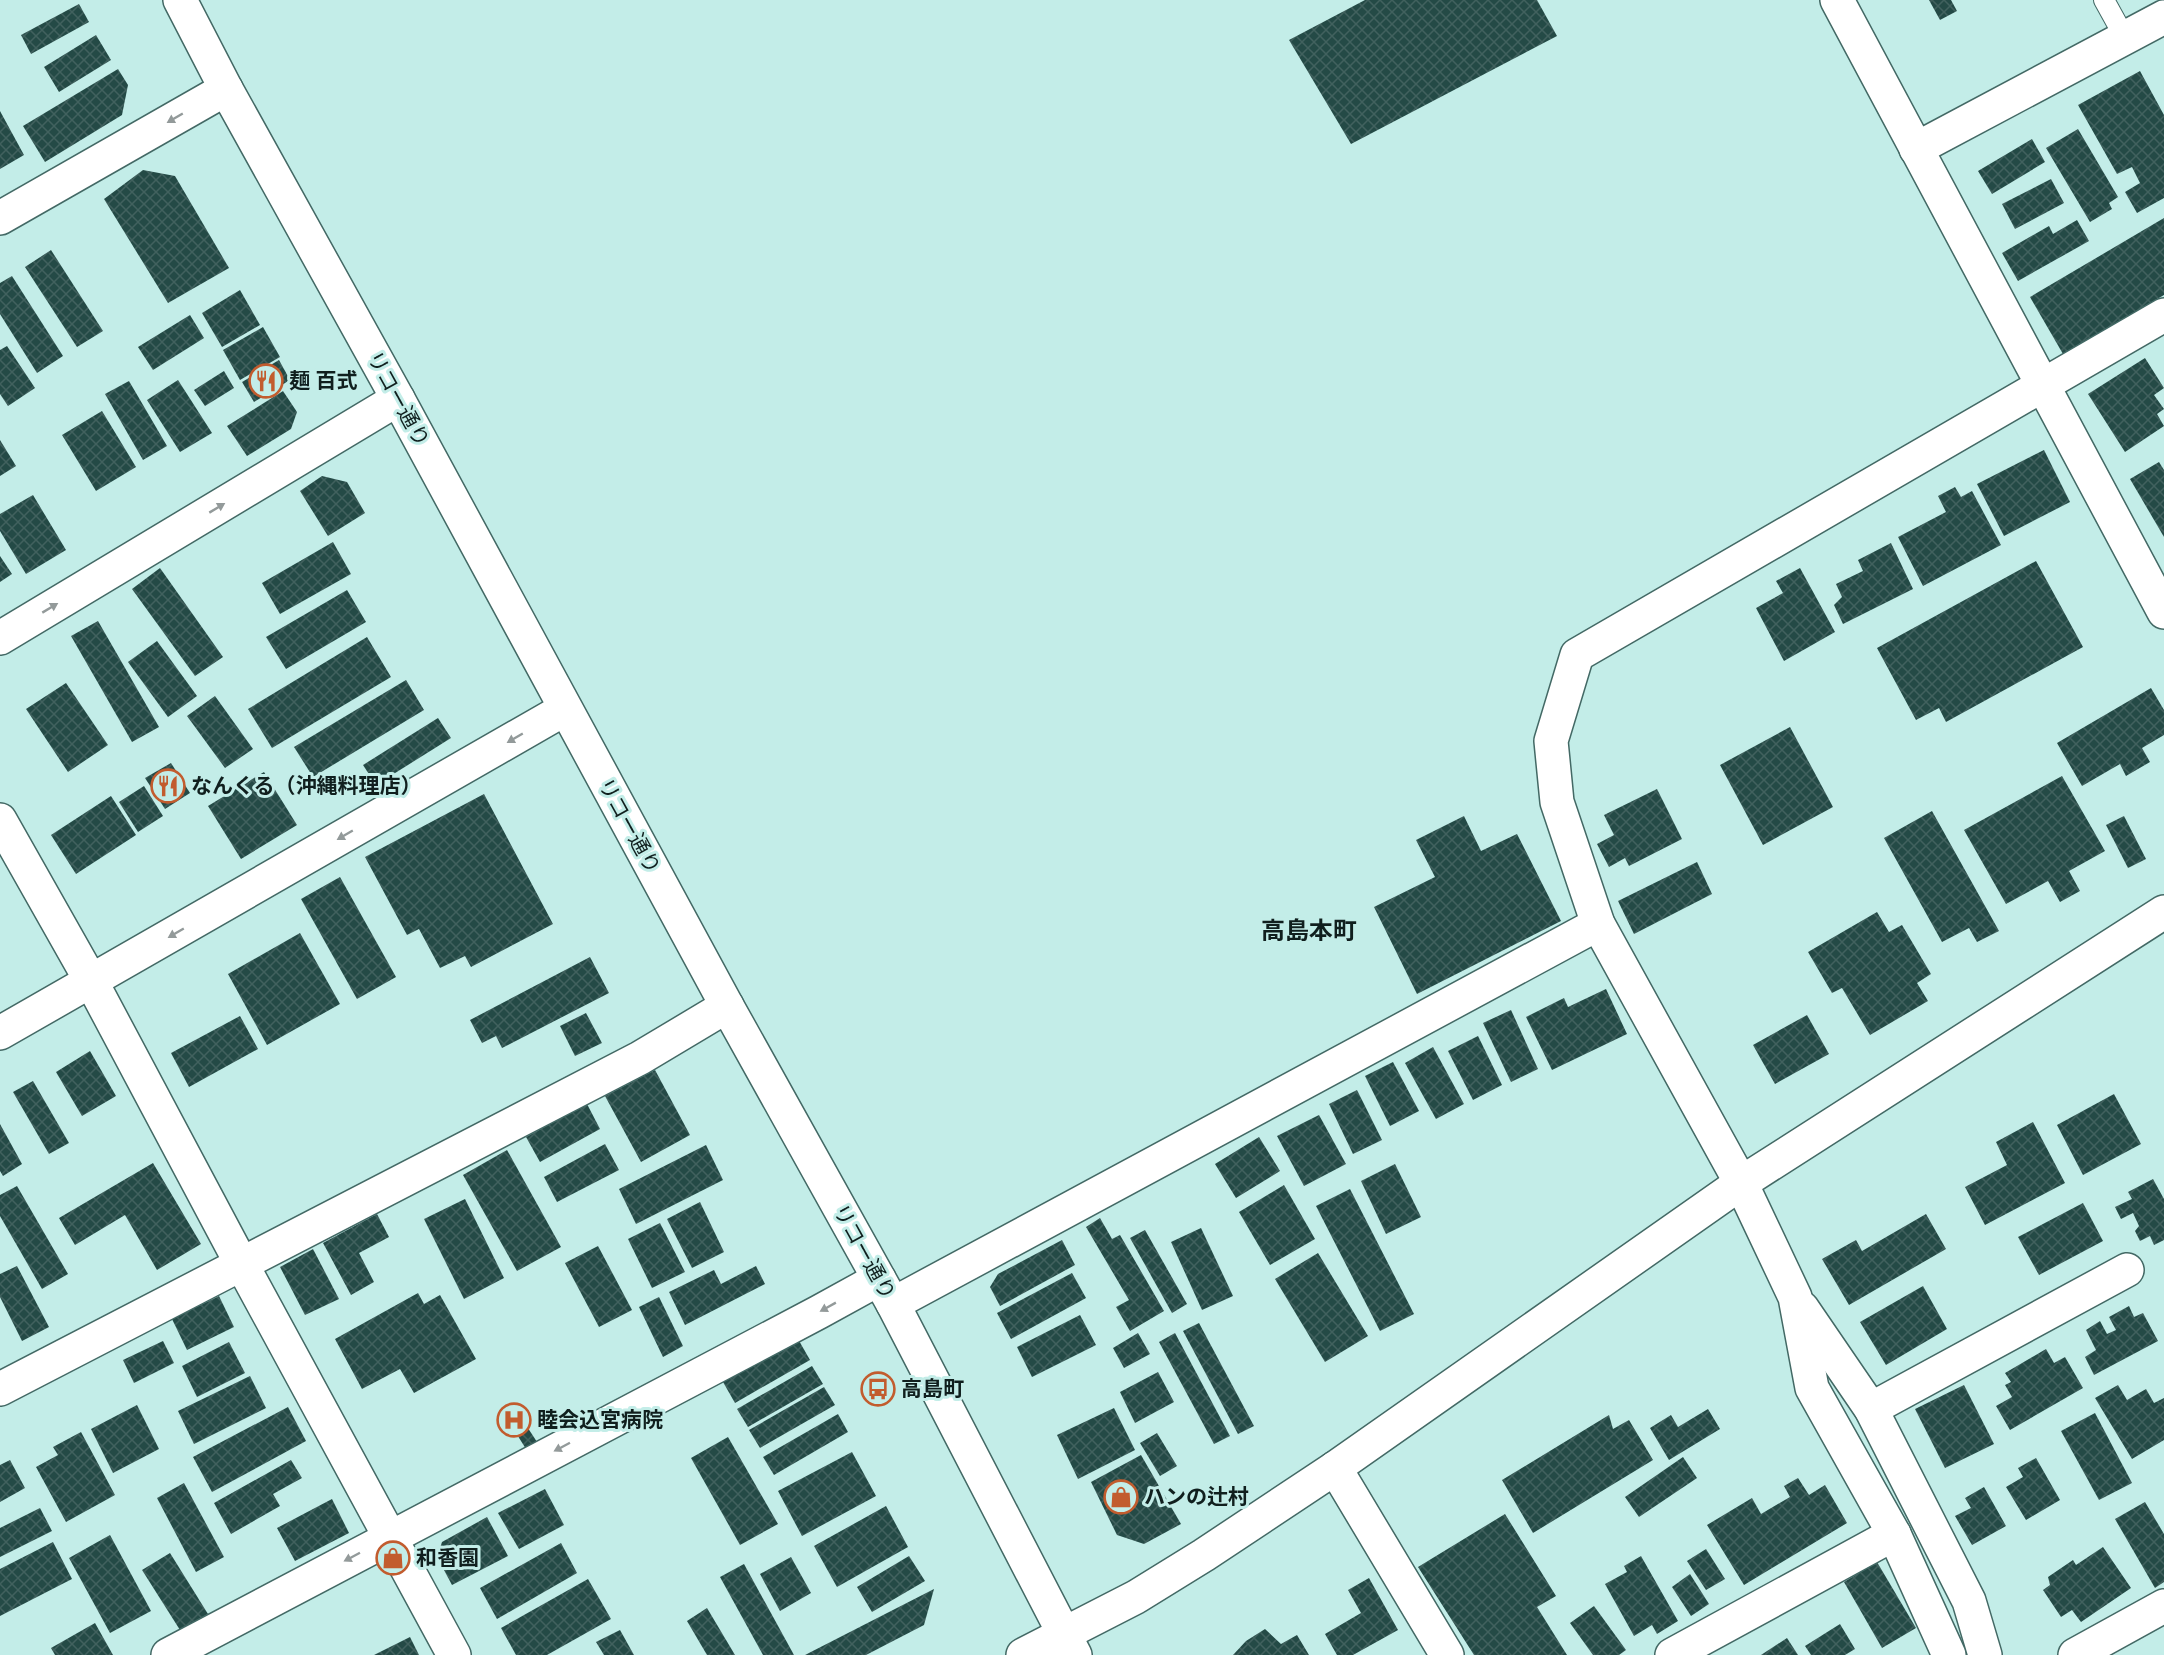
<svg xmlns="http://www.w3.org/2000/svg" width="2164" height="1655" viewBox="0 0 2164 1655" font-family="Lora,'Noto Sans JP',serif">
	<defs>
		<pattern id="building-cross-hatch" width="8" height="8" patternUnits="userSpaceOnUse" patternTransform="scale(1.5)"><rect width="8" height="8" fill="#244a46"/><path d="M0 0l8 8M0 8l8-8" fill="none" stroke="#41615e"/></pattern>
	</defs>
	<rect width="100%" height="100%" fill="#c3ede8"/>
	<!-- building -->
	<g fill="url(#building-cross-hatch)">
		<polygon points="1365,0 1537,0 1557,36 1351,144 1289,40"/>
		<polygon points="1929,0 1951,0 1957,11 1940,20"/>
		<polygon points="79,4 89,22 31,54 21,35"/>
		<polygon points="96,35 111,60 59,92 44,67"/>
		<polygon points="118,69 128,85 122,115 45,162 23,126"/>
		<polygon points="2140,71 2164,115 2164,198 2137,213 2125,192 2140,183 2132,167 2117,174 2078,105"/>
		<polygon points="0,111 24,155 0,169"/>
		<polygon points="2078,129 2118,197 2109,203 2112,209 2090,222 2046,148"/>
		<polygon points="2032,139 2045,162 1992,194 1978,171"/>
		<polygon points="143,170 175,176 229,268 168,303 104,199"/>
		<polygon points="2051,179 2064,203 2015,229 2002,204"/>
		<polygon points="2164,218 2164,295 2063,354 2030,297"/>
		<polygon points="2077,220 2089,241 2018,281 2002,253 2049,226 2053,234"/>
		<polygon points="51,250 103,331 77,347 25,267"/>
		<polygon points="12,276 63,356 37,373 0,314 0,283"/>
		<polygon points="240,290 260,325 222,347 202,313"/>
		<polygon points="190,315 204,338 153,370 138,347"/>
		<polygon points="263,327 280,357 240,380 223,350"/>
		<polygon points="7,346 35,388 8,406 0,394 0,350"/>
		<polygon points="2145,358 2164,388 2154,395 2164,409 2157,414 2164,426 2125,452 2088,394"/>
		<polygon points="279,360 290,380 254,402 242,382"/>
		<polygon points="224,371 234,388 205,406 194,390"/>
		<polygon points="178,380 212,433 180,452 147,400"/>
		<polygon points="129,381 167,446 143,460 105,394"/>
		<polygon points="283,391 297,412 291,429 247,456 227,426"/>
		<polygon points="102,411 136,467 96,491 62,435"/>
		<polygon points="0,440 16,466 0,476"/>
		<polygon points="2044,450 2070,502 2004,536 1977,484"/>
		<polygon points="2159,462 2164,470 2164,537 2130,479"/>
		<polygon points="322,476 347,482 365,513 328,536 300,491"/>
		<polygon points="1955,487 1961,497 1972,491 2001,545 1923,586 1898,537 1946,512 1938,496"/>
		<polygon points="33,495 66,550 26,574 0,531 0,514"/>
		<polygon points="333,542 351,574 280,614 262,583"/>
		<polygon points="1891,543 1913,589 1843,624 1834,605 1842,597 1836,584 1863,571 1858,560"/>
		<polygon points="0,556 12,574 0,582"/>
		<polygon points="2036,561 2083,647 1946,722 1939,708 1916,720 1877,648"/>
		<polygon points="160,568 223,657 195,676 132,589"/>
		<polygon points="1800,568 1835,632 1784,661 1756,608 1783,593 1776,581"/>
		<polygon points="347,590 366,622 286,669 266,637"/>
		<polygon points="98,621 159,727 132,742 71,636"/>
		<polygon points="367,637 391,677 272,748 248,709"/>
		<polygon points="157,641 197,696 168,717 128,662"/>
		<polygon points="406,680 424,710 313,777 294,747"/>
		<polygon points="66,683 108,745 68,772 26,709"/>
		<polygon points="2151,688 2164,710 2164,735 2142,748 2150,762 2126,776 2120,764 2082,786 2057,743"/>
		<polygon points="215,696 253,749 225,768 187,716"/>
		<polygon points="438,718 451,738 376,785 363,765"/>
		<polygon points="1790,727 1833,807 1763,845 1720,765"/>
		<polygon points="171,763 190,793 165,809 145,778"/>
		<polygon points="264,772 297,825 241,859 208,806"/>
		<polygon points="2062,776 2105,851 2069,871 2080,891 2060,902 2048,881 2006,904 1964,830"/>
		<polygon points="144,786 163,816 138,832 119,802"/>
		<polygon points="1657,789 1682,839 1629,866 1625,858 1609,867 1597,844 1614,835 1604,815"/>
		<polygon points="484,794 553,924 471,967 465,956 440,968 419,929 407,935 365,857"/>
		<polygon points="111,796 136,835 76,874 51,835"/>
		<polygon points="1932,811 1999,931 1977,942 1969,928 1942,942 1884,838"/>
		<polygon points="1464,816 1481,851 1517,834 1561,921 1417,994 1374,907 1435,877 1416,840"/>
		<polygon points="2124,816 2146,859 2128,868 2106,825"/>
		<polygon points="1697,862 1712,894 1634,934 1618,901"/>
		<polygon points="340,877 396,977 357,999 301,899"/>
		<polygon points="1877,912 1889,932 1902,925 1931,974 1917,983 1928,1001 1870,1035 1842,988 1832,993 1808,952"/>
		<polygon points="300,933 340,1004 267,1045 228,974"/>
		<polygon points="590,957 609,993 502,1048 496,1036 482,1043 470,1020"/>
		<polygon points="1606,989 1627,1034 1552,1070 1526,1017 1564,998 1568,1007"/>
		<polygon points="1511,1010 1538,1069 1511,1082 1483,1023"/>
		<polygon points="586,1013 602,1043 575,1056 560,1026"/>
		<polygon points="1807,1015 1829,1054 1775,1084 1753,1045"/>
		<polygon points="240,1016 258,1049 189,1087 171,1053"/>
		<polygon points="1478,1036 1502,1085 1473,1100 1448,1051"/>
		<polygon points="1433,1047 1464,1104 1436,1119 1405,1063"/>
		<polygon points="90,1051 116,1096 82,1116 56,1072"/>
		<polygon points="1393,1062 1419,1111 1390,1126 1365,1076"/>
		<polygon points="655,1070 690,1135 641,1162 605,1096"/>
		<polygon points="33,1081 69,1143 49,1154 13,1092"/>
		<polygon points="1357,1090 1382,1140 1353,1154 1329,1104"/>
		<polygon points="2114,1094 2141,1144 2083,1175 2057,1125"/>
		<polygon points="587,1104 600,1129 540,1162 526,1137"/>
		<polygon points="1319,1115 1346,1164 1304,1186 1277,1136"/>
		<polygon points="2033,1122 2065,1183 1985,1225 1965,1187 2007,1165 1996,1142"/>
		<polygon points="0,1124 22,1164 3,1176 0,1171"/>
		<polygon points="1259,1137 1280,1171 1236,1198 1215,1164"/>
		<polygon points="605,1144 619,1170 557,1202 544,1177"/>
		<polygon points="706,1145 723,1180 636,1224 619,1189"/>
		<polygon points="507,1150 561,1247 517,1271 463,1175"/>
		<polygon points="153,1163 201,1244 157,1270 125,1215 75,1245 59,1218"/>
		<polygon points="1395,1164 1421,1217 1386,1234 1361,1181"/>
		<polygon points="2153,1179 2164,1199 2164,1240 2154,1245 2150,1236 2140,1241 2135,1231 2139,1226 2133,1213 2121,1219 2115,1207 2132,1199 2128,1192"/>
		<polygon points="1284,1185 1315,1239 1270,1265 1239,1212"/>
		<polygon points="17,1186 68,1274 42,1289 0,1216 0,1195"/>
		<polygon points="1350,1189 1414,1314 1380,1331 1316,1206"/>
		<polygon points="465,1199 504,1278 464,1299 424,1219"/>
		<polygon points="700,1202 724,1252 692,1268 667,1219"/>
		<polygon points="2083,1203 2103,1241 2039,1275 2018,1237"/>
		<polygon points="377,1214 389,1237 359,1253 374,1282 351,1295 323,1243"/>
		<polygon points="1926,1214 1946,1249 1849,1305 1822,1259 1856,1240 1862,1251"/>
		<polygon points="1100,1218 1112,1239 1120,1235 1164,1311 1130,1331 1116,1307 1129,1300 1086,1227"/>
		<polygon points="660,1223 685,1272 652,1288 628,1239"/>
		<polygon points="1201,1228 1233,1296 1202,1310 1171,1242"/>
		<polygon points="1145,1230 1187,1304 1172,1313 1130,1238"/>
		<polygon points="1062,1240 1075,1265 1000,1306 990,1287 998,1274"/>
		<polygon points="598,1246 632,1310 599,1327 565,1263"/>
		<polygon points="313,1249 339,1299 305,1315 280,1267"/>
		<polygon points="1318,1253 1368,1336 1325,1362 1275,1279"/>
		<polygon points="17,1266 49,1327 22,1341 0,1297 0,1274"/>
		<polygon points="756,1266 765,1284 685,1325 669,1292 714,1270 721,1284"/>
		<polygon points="1072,1273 1086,1298 1011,1339 997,1313"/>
		<polygon points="1923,1286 1947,1329 1886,1365 1860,1322"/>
		<polygon points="418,1293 424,1304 440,1295 476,1359 414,1393 400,1369 362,1389 335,1339"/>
		<polygon points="219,1296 234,1327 187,1350 172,1319"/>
		<polygon points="659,1297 683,1346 663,1357 639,1307"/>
		<polygon points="2129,1306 2134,1317 2143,1313 2158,1341 2094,1375 2085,1357 2096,1350 2086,1330 2100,1321 2107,1334 2116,1330 2109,1317"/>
		<polygon points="1080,1315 1096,1345 1032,1377 1017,1347"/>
		<polygon points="1199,1323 1254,1426 1238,1434 1183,1331"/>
		<polygon points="1138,1333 1150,1354 1124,1368 1113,1348"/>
		<polygon points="1175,1333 1230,1436 1214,1444 1159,1342"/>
		<polygon points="798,1339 810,1360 735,1403 723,1382"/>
		<polygon points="163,1341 174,1363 134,1383 123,1360"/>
		<polygon points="229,1342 245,1373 197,1397 182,1366"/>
		<polygon points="2046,1349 2054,1363 2065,1357 2083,1388 2010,1430 1996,1406 2012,1397 2005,1385 2011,1382 2005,1373"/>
		<polygon points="812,1366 823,1384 748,1427 737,1409"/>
		<polygon points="1158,1372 1174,1402 1135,1423 1120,1392"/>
		<polygon points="250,1376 266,1408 194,1444 178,1411"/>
		<polygon points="1964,1385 1994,1444 1945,1468 1915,1409"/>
		<polygon points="2118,1385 2127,1400 2146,1389 2154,1403 2164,1398 2164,1440 2132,1459 2095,1398"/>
		<polygon points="824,1387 835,1405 760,1448 749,1430"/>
		<polygon points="137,1405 159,1449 113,1473 91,1429"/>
		<polygon points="288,1407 306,1441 212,1492 193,1457"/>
		<polygon points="515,1408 537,1442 526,1449 504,1414"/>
		<polygon points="1114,1408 1135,1450 1078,1479 1057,1435"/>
		<polygon points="1708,1409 1720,1429 1669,1460 1650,1428 1671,1415 1678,1427"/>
		<polygon points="2095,1413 2132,1483 2099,1500 2061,1431"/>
		<polygon points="838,1414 848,1432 774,1475 763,1457"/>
		<polygon points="1609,1415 1613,1429 1629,1420 1653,1460 1533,1533 1502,1480"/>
		<polygon points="81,1432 115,1495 66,1522 36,1467 58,1455 53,1447"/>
		<polygon points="1157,1433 1177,1466 1160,1476 1140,1443"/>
		<polygon points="728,1437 778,1524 740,1545 691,1458"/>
		<polygon points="852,1452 876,1496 802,1536 778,1491"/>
		<polygon points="1141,1455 1181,1524 1144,1544 1117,1535 1091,1482"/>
		<polygon points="1683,1457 1697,1478 1639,1517 1625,1497"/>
		<polygon points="2036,1458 2060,1500 2026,1520 2006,1487 2023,1477 2018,1468"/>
		<polygon points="10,1460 25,1488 0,1502 0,1465"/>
		<polygon points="291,1460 302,1478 273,1494 280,1506 231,1534 214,1503"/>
		<polygon points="1798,1478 1809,1495 1825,1485 1847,1523 1744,1585 1707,1525 1752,1498 1761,1514 1790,1497 1784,1486"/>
		<polygon points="184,1483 224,1557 196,1572 157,1498"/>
		<polygon points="1984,1487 2006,1526 1972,1545 1955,1516 1971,1508 1965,1498"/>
		<polygon points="545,1489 564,1525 519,1549 498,1513"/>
		<polygon points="332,1499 349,1533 295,1561 277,1528"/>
		<polygon points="2145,1502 2164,1534 2164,1582 2155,1588 2115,1519"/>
		<polygon points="886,1506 908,1547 837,1587 814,1546"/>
		<polygon points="40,1508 52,1531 0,1557 0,1528"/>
		<polygon points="1505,1514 1556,1596 1537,1607 1567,1655 1474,1655 1418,1567"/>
		<polygon points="487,1517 508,1556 452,1585 437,1557 442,1542"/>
		<polygon points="110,1535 151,1611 110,1633 69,1558"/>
		<polygon points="53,1542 72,1579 0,1616 0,1569"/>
		<polygon points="561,1543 577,1573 497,1619 480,1588"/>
		<polygon points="2103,1547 2131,1588 2081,1622 2072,1610 2061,1617 2043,1590 2050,1585 2048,1577 2073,1560 2076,1565"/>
		<polygon points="1706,1549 1725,1579 1706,1590 1687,1561"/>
		<polygon points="170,1553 208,1614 180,1630 142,1570"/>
		<polygon points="909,1556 925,1581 872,1612 857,1587"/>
		<polygon points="1641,1556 1678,1621 1657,1634 1652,1625 1634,1636 1605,1584 1627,1572 1624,1566"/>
		<polygon points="791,1557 811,1593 780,1611 760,1574"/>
		<polygon points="1877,1562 1916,1628 1882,1648 1844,1582"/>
		<polygon points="744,1564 794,1655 763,1655 720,1577"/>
		<polygon points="1690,1574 1709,1604 1691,1616 1672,1587"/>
		<polygon points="1369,1578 1398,1630 1353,1655 1337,1655 1325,1634 1361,1613 1348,1590"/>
		<polygon points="588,1579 611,1619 547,1655 516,1655 501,1628"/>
		<polygon points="934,1589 924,1625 866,1655 805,1655"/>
		<polygon points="1594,1606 1626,1650 1619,1655 1593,1655 1570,1623"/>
		<polygon points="707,1608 735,1655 707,1655 687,1621"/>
		<polygon points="95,1623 113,1655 55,1655 51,1648"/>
		<polygon points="1840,1624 1855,1649 1845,1655 1811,1655 1805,1646"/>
		<polygon points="1265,1629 1281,1644 1297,1635 1309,1655 1233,1655 1246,1641"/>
		<polygon points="620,1630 634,1655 604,1655 596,1642"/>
		<polygon points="410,1637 419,1655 374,1655"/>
		<polygon points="1787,1638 1798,1655 1761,1655"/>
	</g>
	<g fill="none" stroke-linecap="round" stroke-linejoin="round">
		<defs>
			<polyline id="lane" points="2104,0 2125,38"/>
			<g id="street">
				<polyline points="1837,0 2164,612"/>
				<polyline points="1916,149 2164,17"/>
				<polyline points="0,218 226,89"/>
				<polyline points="0,638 398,399"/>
				<polyline points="0,820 91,981 241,1263 454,1655"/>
				<polyline points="0,1033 565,709"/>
				<polyline points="893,1304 1598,924"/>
				<polyline points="1802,1308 1871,1409 1969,1601 1985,1655"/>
				<polyline points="0,1389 640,1058 727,1006"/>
				<polyline points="1871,1409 2127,1270"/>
				<polyline points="1335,1468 1447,1655"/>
				<polyline points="168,1655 819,1312 879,1279"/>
				<polyline points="1672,1655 1894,1534"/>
				<polyline points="1949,1655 1894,1534 1812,1388 1795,1297 1741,1183 1598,924 1557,802 1551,741 1577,655 2164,315"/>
				<polyline points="2075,1655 2164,1606"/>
			</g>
			<g id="secondary">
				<polyline points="180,0 226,89 398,399 727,1006 893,1304 1075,1655"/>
				<polyline points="1023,1655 1136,1597 1204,1555 1335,1468 1741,1183 2164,912"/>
			</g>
		</defs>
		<!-- lane casing -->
		<use href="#lane" stroke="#436965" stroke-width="22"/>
		<!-- street casing -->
		<use href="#street" stroke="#436965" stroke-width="36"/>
		<!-- secondary casing -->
		<use href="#secondary" stroke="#436965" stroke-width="36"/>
		<!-- lane -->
		<use href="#lane" stroke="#fff" stroke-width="20"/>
		<!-- street -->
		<use href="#street" stroke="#fff" stroke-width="33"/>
		<!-- secondary -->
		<use href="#secondary" stroke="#fff" stroke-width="33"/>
	</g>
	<!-- one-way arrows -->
	<defs><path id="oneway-solid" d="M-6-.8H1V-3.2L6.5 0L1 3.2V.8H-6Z" transform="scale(1.5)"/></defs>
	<g fill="#939a9a">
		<use href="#oneway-solid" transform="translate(175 118) rotate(150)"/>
		<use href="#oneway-solid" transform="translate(217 508) rotate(-31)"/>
		<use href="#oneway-solid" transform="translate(50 608) rotate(-31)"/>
		<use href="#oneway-solid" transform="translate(515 738) rotate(150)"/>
		<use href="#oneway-solid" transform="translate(345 835) rotate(150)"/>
		<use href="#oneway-solid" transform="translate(176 933) rotate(150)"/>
		<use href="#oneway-solid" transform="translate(828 1307) rotate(151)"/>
		<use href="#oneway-solid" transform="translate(562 1447) rotate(152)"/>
		<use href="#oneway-solid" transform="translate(352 1557) rotate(152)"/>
	</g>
	<!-- icons -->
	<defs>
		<symbol id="restaurant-ring" viewBox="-11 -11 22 22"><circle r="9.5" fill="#c3ede8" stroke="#c25c2e" stroke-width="1.5"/><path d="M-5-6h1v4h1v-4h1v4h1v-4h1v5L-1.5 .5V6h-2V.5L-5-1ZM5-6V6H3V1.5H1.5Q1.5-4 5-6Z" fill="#c25c2e"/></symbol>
		<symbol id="bus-ring" viewBox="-11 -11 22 22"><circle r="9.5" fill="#c3ede8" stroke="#c25c2e" stroke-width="1.5"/><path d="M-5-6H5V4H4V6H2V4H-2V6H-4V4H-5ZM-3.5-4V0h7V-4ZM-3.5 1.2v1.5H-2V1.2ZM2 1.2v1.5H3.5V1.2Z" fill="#c25c2e"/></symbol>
		<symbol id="hospital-ring" viewBox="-11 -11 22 22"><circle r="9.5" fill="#c3ede8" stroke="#c25c2e" stroke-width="1.5"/><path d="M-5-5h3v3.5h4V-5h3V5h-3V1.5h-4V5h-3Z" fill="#c25c2e"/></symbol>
		<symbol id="shop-ring" viewBox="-11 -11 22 22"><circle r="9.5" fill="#c3ede8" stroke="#c25c2e" stroke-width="1.5"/><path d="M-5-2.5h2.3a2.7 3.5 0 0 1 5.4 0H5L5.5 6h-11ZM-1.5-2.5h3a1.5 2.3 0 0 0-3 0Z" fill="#c25c2e"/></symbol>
	</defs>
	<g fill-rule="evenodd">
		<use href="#restaurant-ring" x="247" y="362" width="38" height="38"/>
		<use href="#restaurant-ring" x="149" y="767" width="38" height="38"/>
		<use href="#bus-ring" x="859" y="1370" width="38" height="38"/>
		<use href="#hospital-ring" x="495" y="1401" width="38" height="38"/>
		<use href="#shop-ring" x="1102" y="1478" width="38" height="38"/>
		<use href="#shop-ring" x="374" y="1539" width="38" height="38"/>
	</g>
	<g text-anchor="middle" stroke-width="6" stroke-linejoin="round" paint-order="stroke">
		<!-- poi labels -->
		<g font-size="21" font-weight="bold" fill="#101f1e" stroke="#c3ede8" text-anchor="start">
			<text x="289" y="388">麺 百式</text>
			<text x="191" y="793">なんくる（沖縄料理店）</text>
			<text x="901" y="1396">高島町</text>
			<text x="537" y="1427">睦会込宮病院</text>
			<text x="1144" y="1504">ハンの辻村</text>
			<text x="416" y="1565">和香園</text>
		</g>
		<!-- street labels -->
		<g font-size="21" fill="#101f1e" stroke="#c3ede8">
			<text transform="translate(398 399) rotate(61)" y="7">リコー通り</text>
			<text transform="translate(629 826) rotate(61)" y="7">リコー通り</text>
			<text transform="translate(864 1252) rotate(61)" y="7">リコー通り</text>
		</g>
		<!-- quarter labels -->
		<g font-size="24" font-weight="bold" fill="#101f1e" stroke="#c3ede8">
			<text x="1309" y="939">高島本町</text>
		</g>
	</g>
</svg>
